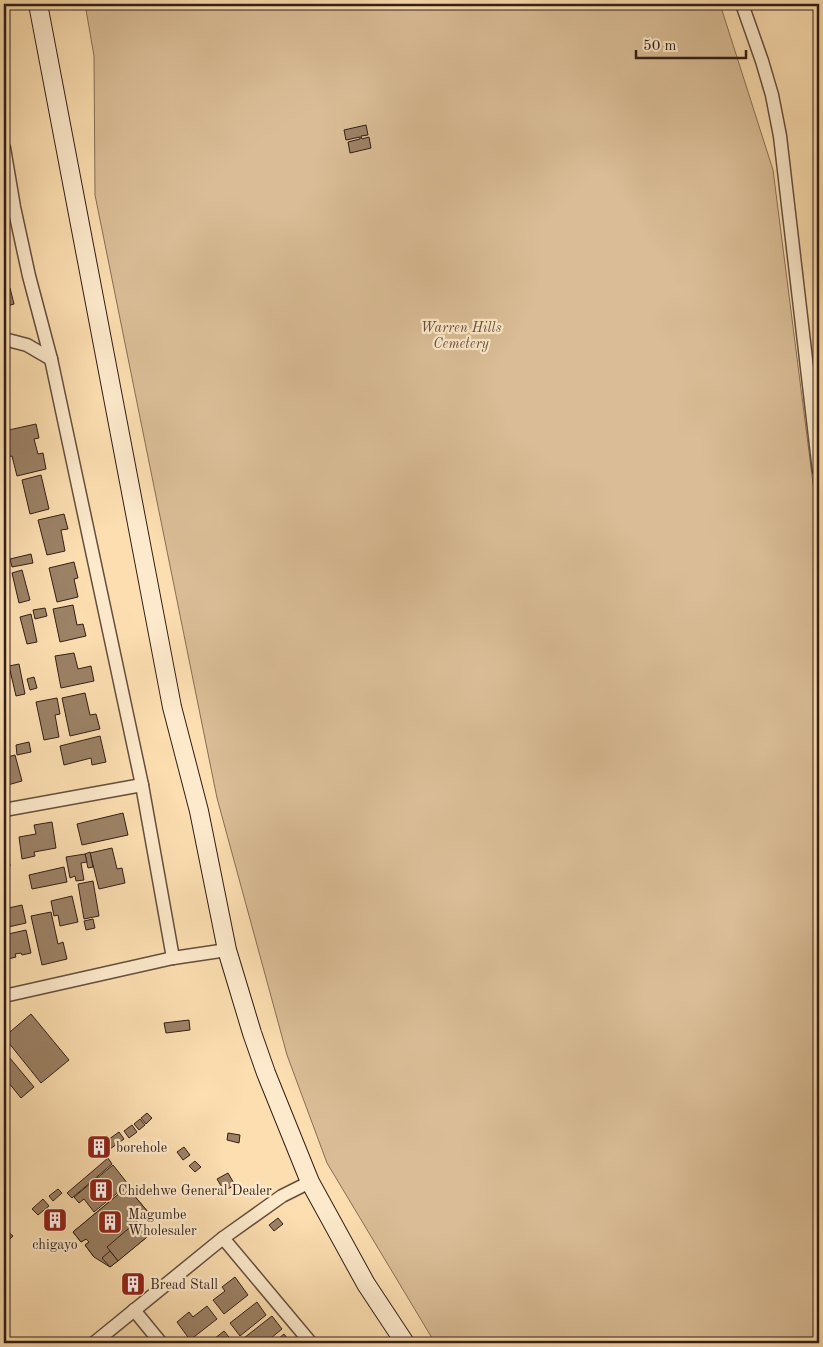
<svg xmlns="http://www.w3.org/2000/svg" width="823" height="1347" viewBox="0 0 823 1347" font-family="'Old Standard TT',serif">
	<rect width="100%" height="100%" fill="#fcdeb0"/>
	<filter id="stains"><feTurbulence type="fractalNoise" baseFrequency=".004" numOctaves="4"/><feColorMatrix values="0 0 0 0 .2 0 0 0 0 .09 0 0 0 0 .02 0 0 0 .5 -.17"/></filter>
	<radialGradient id="worn" r=".72"><stop offset=".6" stop-color="#630" stop-opacity="0"/><stop offset="1" stop-color="#630" stop-opacity=".3"/></radialGradient>
	<!-- green -->
	<polygon fill="#dabd96" stroke="#866e56" points="85,4 720,4 773,170 819,530 819,1343 435,1343 327,1163 287,1055 217,798 95,195 94,56"/>
	<!-- building -->
	<g fill="#9c8266" stroke="#331e16">
		<polygon points="366,125 368,135 361,136 362,139 369,137 371,148 350,153 348,142 360,139 360,137 346,140 344,130"/>
		<polygon points="10,288 14,304 4,307 4,290"/>
		<polygon points="36,424 39,438 34,439 38,454 43,453 46,469 17,476 12,456 4,458 4,431"/>
		<polygon points="41,475 49,509 30,514 22,480"/>
		<polygon points="64,514 68,529 61,530 65,551 47,555 38,520"/>
		<polygon points="31,554 33,563 12,567 10,559"/>
		<polygon points="74,562 78,578 74,579 78,597 57,602 49,568"/>
		<polygon points="22,570 30,600 19,603 12,573"/>
		<polygon points="73,605 77,625 83,624 86,636 60,642 53,609"/>
		<polygon points="45,608 47,616 35,619 33,610"/>
		<polygon points="31,614 37,642 27,644 20,617"/>
		<polygon points="74,653 78,669 91,666 94,681 61,688 55,656"/>
		<polygon points="19,664 25,694 16,696 9,666"/>
		<polygon points="34,677 37,688 30,690 27,679"/>
		<polygon points="85,693 90,715 96,714 100,729 70,736 62,698"/>
		<polygon points="57,698 60,714 55,715 59,737 44,740 36,702"/>
		<polygon points="100,736 106,762 92,765 91,758 64,765 60,746"/>
		<polygon points="29,742 31,752 17,755 16,745"/>
		<polygon points="15,755 22,781 4,786 4,758"/>
		<polygon points="123,813 128,835 82,845 77,824"/>
		<polygon points="52,822 56,848 34,852 35,856 22,859 19,837 36,834 34,825"/>
		<polygon points="7,846 10,866 4,867 4,847"/>
		<polygon points="112,848 117,869 122,868 125,883 99,889 90,853"/>
		<polygon points="90,852 93,867 88,868 85,854"/>
		<polygon points="85,854 87,862 81,863 84,880 76,881 75,876 70,878 66,857"/>
		<polygon points="64,867 67,882 32,889 29,875"/>
		<polygon points="93,881 99,916 84,919 78,884"/>
		<polygon points="72,896 78,922 60,926 58,915 54,916 51,901"/>
		<polygon points="22,905 26,923 4,928 4,909"/>
		<polygon points="51,912 58,944 63,942 67,959 42,965 31,916"/>
		<polygon points="93,919 95,928 86,930 84,921"/>
		<polygon points="26,930 31,953 22,955 21,953 15,954 16,957 4,960 4,935"/>
		<polygon points="31,1014 69,1060 41,1083 4,1037"/>
		<polygon points="189,1020 190,1030 166,1033 164,1023"/>
		<polygon points="9,1057 34,1087 21,1098 4,1077 4,1061"/>
		<polygon points="147,1113 152,1118 146,1124 141,1118"/>
		<polygon points="140,1119 145,1125 139,1130 134,1124"/>
		<polygon points="132,1125 137,1132 129,1138 124,1131"/>
		<polygon points="119,1132 124,1139 110,1149 105,1142"/>
		<polygon points="228,1133 240,1135 239,1143 227,1140"/>
		<polygon points="98,1139 106,1151 100,1154 93,1143"/>
		<polygon points="184,1147 190,1155 183,1160 177,1152"/>
		<polygon points="108,1158 112,1164 72,1198 67,1193"/>
		<polygon points="195,1161 201,1167 195,1172 189,1166"/>
		<polygon points="113,1165 128,1184 94,1212 84,1199 79,1203 74,1197"/>
		<polygon points="228,1173 235,1185 224,1191 217,1179"/>
		<polygon points="127,1187 148,1212 94,1257 85,1245 89,1242 86,1239 81,1242 73,1232"/>
		<polygon points="127,1187 148,1212 135,1223 147,1237 110,1267 94,1257 85,1245 89,1242 86,1239 81,1242 73,1232"/>
		<polygon points="58,1189 62,1193 53,1201 49,1196"/>
		<polygon points="43,1199 49,1206 38,1215 32,1209"/>
		<polygon points="54,1211 63,1222 57,1229 47,1218"/>
		<polygon points="278,1218 283,1224 274,1231 269,1225"/>
		<polygon points="135,1223 147,1237 118,1261 107,1247"/>
		<polygon points="4,1229 5,1229 13,1236 6,1243 4,1240"/>
		<polygon points="110,1251 118,1261 110,1267 102,1258"/>
		<polygon points="132,1276 140,1288 134,1293 126,1281"/>
		<polygon points="235,1277 248,1295 224,1314 213,1300 225,1291 222,1287"/>
		<polygon points="257,1302 266,1315 240,1336 230,1323"/>
		<polygon points="207,1306 217,1319 190,1340 177,1322 189,1312 193,1317"/>
		<polygon points="272,1316 282,1329 265,1343 249,1343 244,1338"/>
		<polygon points="224,1331 233,1342 232,1343 209,1343"/>
		<polygon points="284,1334 291,1343 273,1343"/>
	</g>
	<g fill="none" stroke-linecap="round" stroke-linejoin="round">
		<defs>
			<g id="street">
				<polyline points="742,4 762,61 772,95 780,136 819,471"/>
				<polyline points="4,148 14,207 29,276 51,359"/>
				<polyline points="4,339 27,345 51,359 142,785 173,958"/>
				<polyline points="4,810 142,785"/>
				<polyline points="4,996 173,958 227,950"/>
				<polyline points="223,1238 311,1343"/>
				<polyline points="134,1310 161,1343"/>
				<polyline points="94,1343 223,1238 282,1196 310,1182"/>
			</g>
			<polyline id="secondary" points="38,4 172,707 199,811 227,950 252,1033 266,1073 310,1182 366,1284 405,1343"/>
		</defs>
		<!-- street casing -->
		<use href="#street" stroke="#654e3c" stroke-width="15"/>
		<!-- secondary casing -->
		<use href="#secondary" stroke="#331e16" stroke-width="20"/>
		<!-- street -->
		<use href="#street" stroke="#fdeacc" stroke-width="12"/>
		<!-- secondary -->
		<use href="#secondary" stroke="#fdeacc" stroke-width="18"/>
	</g>
	<!-- icons -->
	<defs>
		<symbol id="building-square" viewBox="-11 -11 22 22"><rect x="-9" y="-9" width="18" height="18" rx="4" fill="#8f2418" stroke="#fdeacc"/><path d="M-4-6H4V6H1V3H-1V6H-4ZM-2.5-4.3h1.7v1.8h-1.7ZM.8-4.3h1.7v1.8H.8ZM-2.5-1h1.7V.8h-1.7ZM.8-1h1.7V.8H.8Z" fill="#fff"/></symbol>
	</defs>
	<g fill-rule="evenodd">
		<use href="#building-square" x="85" y="1133" width="28" height="28"/>
		<use href="#building-square" x="87" y="1176" width="28" height="28"/>
		<use href="#building-square" x="41" y="1206" width="28" height="28"/>
		<use href="#building-square" x="96" y="1208" width="28" height="28"/>
		<use href="#building-square" x="119" y="1270" width="28" height="28"/>
	</g>
	<g text-anchor="middle" stroke-width="4.5" stroke-linejoin="round" paint-order="stroke">
		<!-- park labels -->
		<g font-size="14" font-style="italic" fill="#654e3c" stroke="#fdeacc">
			<text x="461" y="332">Warren Hills<tspan x="461" dy="16">Cemetery</tspan></text>
		</g>
		<!-- poi labels -->
		<g font-size="14" fill="#331e16" stroke="#fdeacc" text-anchor="start">
			<text x="116" y="1152">borehole</text>
			<text x="118" y="1195">Chidehwe General Dealer</text>
			<text x="128" y="1219">Magumbe<tspan x="128" dy="16">Wholesaler</tspan></text>
			<text x="55" y="1249" text-anchor="middle">chigayo</text>
			<text x="150" y="1289">Bread Stall</text>
		</g>
	</g>
	<!-- margin -->
	<rect width="823" height="1347" fill="none" stroke="#fcdeb0" stroke-width="20"/>
	<rect x="5" y="5" width="813" height="1337" fill="none" stroke="#331e16" stroke-width="2.5"/>
	<rect x="10" y="10" width="803" height="1327" fill="none" stroke="#331e16"/>
	<!-- scale -->
	<path d="M636 50v8h110v-8" fill="none" stroke="#331e16" stroke-width="2.5"/>
	<text x="643" y="50" font-size="15" fill="#331e16" stroke="#fdeacc" stroke-width="4" paint-order="stroke">50 m</text>
	<rect width="100%" height="100%" filter="url(#stains)"/>
	<rect width="100%" height="100%" fill="url(#worn)"/>
</svg>
